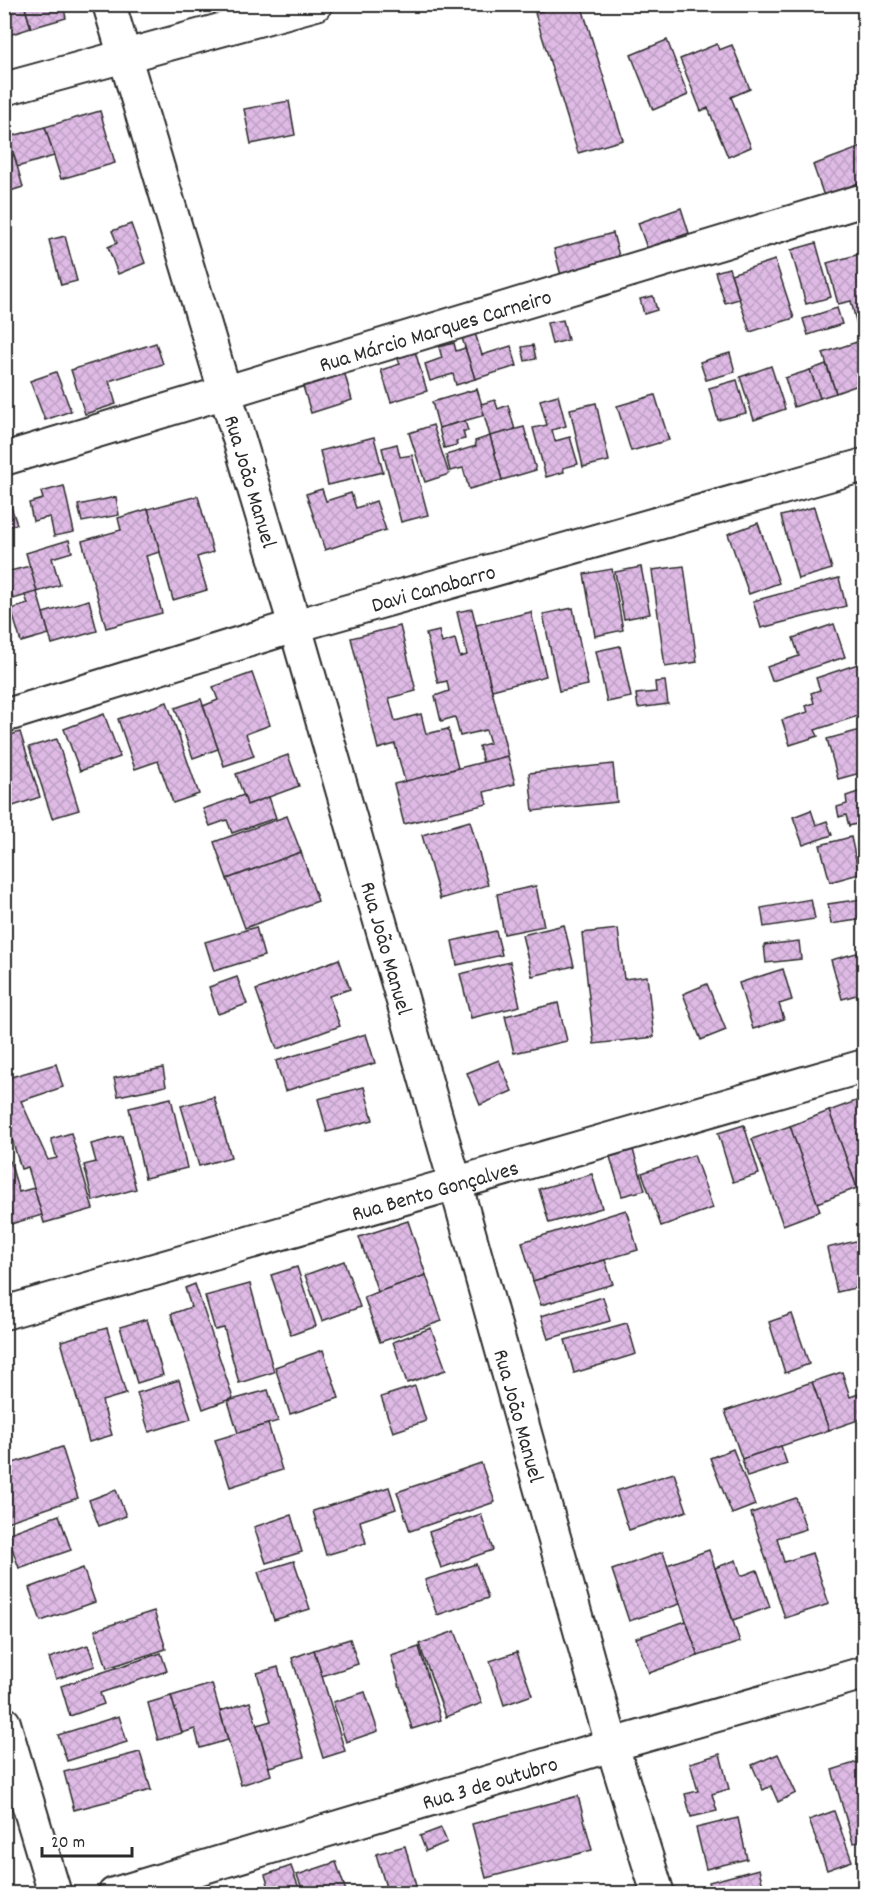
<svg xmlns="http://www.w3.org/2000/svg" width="869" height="1898" viewBox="0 0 869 1898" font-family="Dekko,sans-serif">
	<defs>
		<pattern id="building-cross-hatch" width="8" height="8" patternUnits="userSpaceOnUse" patternTransform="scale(1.5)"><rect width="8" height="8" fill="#debae5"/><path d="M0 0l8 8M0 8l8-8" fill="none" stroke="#bfa0c5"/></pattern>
	</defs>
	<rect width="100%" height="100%" fill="#fff"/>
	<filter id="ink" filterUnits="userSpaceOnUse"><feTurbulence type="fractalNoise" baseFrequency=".0167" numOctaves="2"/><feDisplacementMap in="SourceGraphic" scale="12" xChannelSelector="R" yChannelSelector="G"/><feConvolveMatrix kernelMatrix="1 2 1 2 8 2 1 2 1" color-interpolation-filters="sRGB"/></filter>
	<g filter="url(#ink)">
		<!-- building -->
		<g fill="url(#building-cross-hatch)" stroke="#2b2b2b" stroke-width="1.5">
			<polygon points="4,4 24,4 31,28 6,36"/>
			<polygon points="24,4 63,4 66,18 31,28"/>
			<polygon points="563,4 581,4 623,140 578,153 535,13"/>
			<polygon points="667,40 688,95 653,110 631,55"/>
			<polygon points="717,44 719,50 732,45 750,89 731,97 751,147 728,157 708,108 701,111 680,59"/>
			<polygon points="289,101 295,135 251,144 244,109"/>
			<polygon points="100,111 115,163 61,179 45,127"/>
			<polygon points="45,127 54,156 17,167 9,137"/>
			<polygon points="864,146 864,181 824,196 813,165"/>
			<polygon points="14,155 23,187 4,193 4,158"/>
			<polygon points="681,208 689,233 647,248 638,223"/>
			<polygon points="131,224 145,263 118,274 108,247 117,243 112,231"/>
			<polygon points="613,233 621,264 562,279 554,249"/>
			<polygon points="65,236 77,281 61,285 49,240"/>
			<polygon points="816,243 831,297 806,304 791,250"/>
			<polygon points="860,254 864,270 864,323 857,325 851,301 838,304 827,263"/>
			<polygon points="775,260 794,318 750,332 731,274"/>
			<polygon points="729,268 739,299 725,303 715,272"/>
			<polygon points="653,296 657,310 644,314 640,299"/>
			<polygon points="837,308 842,324 808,335 803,319"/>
			<polygon points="563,320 568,340 552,344 547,323"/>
			<polygon points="475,333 482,355 511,346 517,366 475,379 462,338"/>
			<polygon points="857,342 864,363 864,383 836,393 823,353"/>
			<polygon points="156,343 163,364 109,381 116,404 85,414 71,370"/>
			<polygon points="454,343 456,351 465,348 475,379 456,385 453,374 430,381 425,364 442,358 439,347"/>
			<polygon points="533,345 536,359 525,361 522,347"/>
			<polygon points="414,348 427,391 391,402 381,370 400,364 396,354"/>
			<polygon points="730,353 735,372 706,380 700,362"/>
			<polygon points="826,364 836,393 820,398 810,370"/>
			<polygon points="771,366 785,409 754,420 740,377"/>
			<polygon points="810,370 820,398 794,407 785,378"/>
			<polygon points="344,371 352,400 311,413 302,383"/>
			<polygon points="56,372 71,411 45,420 30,381"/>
			<polygon points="737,380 746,413 718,420 709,388"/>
			<polygon points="477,389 485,415 439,428 432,402"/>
			<polygon points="558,395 566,426 552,430 555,441 570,437 578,464 563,468 564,472 546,477 533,428 547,425 540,400"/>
			<polygon points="655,395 669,440 631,451 617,406"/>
			<polygon points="495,400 498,409 508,405 515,430 490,436 481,404"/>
			<polygon points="596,403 609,461 583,467 570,409"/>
			<polygon points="465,421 468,431 463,431 465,439 456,441 457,445 444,448 439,428"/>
			<polygon points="433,425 449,474 425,482 409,433"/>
			<polygon points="524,427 536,470 502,480 490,436"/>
			<polygon points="490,436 502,480 469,489 463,468 450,471 446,455 476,446 475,441"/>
			<polygon points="374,437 383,472 328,485 320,451"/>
			<polygon points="397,444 400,457 412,455 428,515 401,522 382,448"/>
			<polygon points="64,486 74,532 54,536 50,517 33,521 29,503 43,499 41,492"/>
			<polygon points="4,487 17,524 4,528"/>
			<polygon points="322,489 326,501 351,493 356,508 376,501 386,530 325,550 306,494"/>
			<polygon points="198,496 213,552 197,557 207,590 173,600 148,509"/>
			<polygon points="116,497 119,515 82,522 78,505"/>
			<polygon points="814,507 832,569 798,579 781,516"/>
			<polygon points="148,509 160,552 146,556 162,613 106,628 82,541 121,530 118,518"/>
			<polygon points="758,523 779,583 749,594 728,534"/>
			<polygon points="69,540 72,552 52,558 60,585 37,592 26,553"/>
			<polygon points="30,566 37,592 13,599 6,572"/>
			<polygon points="684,566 697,662 665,667 652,570"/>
			<polygon points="641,567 650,614 624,619 615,572"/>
			<polygon points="612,569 623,630 595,636 584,574"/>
			<polygon points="839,578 846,606 761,628 753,601"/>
			<polygon points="37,592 49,634 21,642 11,609 28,604 25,595"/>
			<polygon points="89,600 97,631 52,644 43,613"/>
			<polygon points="573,608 588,685 559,691 543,614"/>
			<polygon points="472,609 508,756 483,763 479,746 490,743 486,730 460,736 455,717 441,721 435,696 449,691 447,681 438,683 426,634 439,631 442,643 455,639 460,657 467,655 457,612"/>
			<polygon points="531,612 546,676 492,690 476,625"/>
			<polygon points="834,624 845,657 772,681 767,667 799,656 793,638"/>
			<polygon points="400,626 416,691 389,698 395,721 421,714 426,734 448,729 458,768 405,782 395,744 378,749 351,638"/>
			<polygon points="620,646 631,697 607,702 596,651"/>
			<polygon points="858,664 864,684 864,714 815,730 818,736 790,745 782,720 808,712 806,706 814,703 811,693 820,690 816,678"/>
			<polygon points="252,673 270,725 246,734 254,756 224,766 203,706 218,700 213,687"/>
			<polygon points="665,681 668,704 638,708 636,694 656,692 655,682"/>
			<polygon points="201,699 218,749 193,758 175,708"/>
			<polygon points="167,702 199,794 173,803 158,761 135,769 118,719"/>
			<polygon points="104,714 120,757 80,771 64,729"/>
			<polygon points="864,729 864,772 838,779 827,739"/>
			<polygon points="20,732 40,797 7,808 4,800 4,737"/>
			<polygon points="57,739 79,810 52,818 29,747"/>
			<polygon points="288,755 299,786 247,805 236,774"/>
			<polygon points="508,756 515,784 484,792 487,804 404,824 394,784"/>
			<polygon points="613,764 617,802 533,811 529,773"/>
			<polygon points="864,790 864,830 858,832 856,824 849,826 846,815 839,817 837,807 847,804 846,796"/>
			<polygon points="244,795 247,805 269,797 276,818 232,833 227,820 210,826 203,809"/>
			<polygon points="811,810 816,825 827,821 832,835 803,845 793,817"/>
			<polygon points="287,816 301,852 227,879 214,842"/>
			<polygon points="470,821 488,885 440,899 422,835"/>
			<polygon points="851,837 859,874 830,882 820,845"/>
			<polygon points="301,852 318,901 245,928 227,879"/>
			<polygon points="536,886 544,926 504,934 497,894"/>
			<polygon points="811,899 815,919 764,927 761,908"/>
			<polygon points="862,899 864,919 831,924 828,904"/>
			<polygon points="564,925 574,966 532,976 522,935"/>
			<polygon points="256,927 264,956 214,971 205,942"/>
			<polygon points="618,929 624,979 647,976 654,1037 594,1044 582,933"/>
			<polygon points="496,931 502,955 457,965 452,941"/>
			<polygon points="799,941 801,959 766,963 764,945"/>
			<polygon points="864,951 864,993 842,999 831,960"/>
			<polygon points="339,959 350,989 329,996 340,1026 277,1049 256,990"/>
			<polygon points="510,962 520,1006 471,1018 460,974"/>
			<polygon points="783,969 792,1000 779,1004 784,1019 753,1029 739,983"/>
			<polygon points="237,977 247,1004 218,1014 209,987"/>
			<polygon points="707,984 726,1030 701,1040 683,994"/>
			<polygon points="558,1003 567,1041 514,1053 505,1016"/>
			<polygon points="366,1034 375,1063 285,1091 276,1061"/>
			<polygon points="499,1060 512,1091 480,1105 467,1073"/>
			<polygon points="56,1064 63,1087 21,1101 48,1160 57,1158 51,1139 71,1133 93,1209 44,1223 28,1167 21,1169 4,1113 4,1104 8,1103 4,1079"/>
			<polygon points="163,1068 166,1086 118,1096 114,1078"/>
			<polygon points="364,1087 373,1120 327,1132 318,1099"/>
			<polygon points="214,1097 231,1157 199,1166 181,1106"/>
			<polygon points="171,1098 187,1168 145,1178 129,1108"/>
			<polygon points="864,1098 864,1185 857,1188 829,1111"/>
			<polygon points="829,1111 857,1188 817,1203 790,1126"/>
			<polygon points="744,1125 759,1174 733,1182 718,1133"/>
			<polygon points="790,1126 820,1211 783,1225 752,1139"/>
			<polygon points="122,1136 136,1189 93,1201 84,1165 96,1162 91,1144"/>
			<polygon points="633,1150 645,1190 622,1196 610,1157"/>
			<polygon points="694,1155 713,1208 661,1226 642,1173"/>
			<polygon points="10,1161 19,1192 34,1188 42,1215 4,1226 4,1163"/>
			<polygon points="592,1174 602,1208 549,1223 539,1189"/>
			<polygon points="626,1210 638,1250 533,1281 522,1242"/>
			<polygon points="408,1221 426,1275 378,1292 359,1237"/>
			<polygon points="864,1239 864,1286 837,1292 827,1248"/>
			<polygon points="605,1260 613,1284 541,1305 533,1281"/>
			<polygon points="344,1261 360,1307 322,1321 305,1275"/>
			<polygon points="297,1267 316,1326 291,1335 271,1275"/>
			<polygon points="426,1275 442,1321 380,1342 364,1297"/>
			<polygon points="195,1284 233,1398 203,1409 171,1314 191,1307 185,1288"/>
			<polygon points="250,1284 274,1372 239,1383 224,1328 215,1330 205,1296"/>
			<polygon points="603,1297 610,1321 548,1339 541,1316"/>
			<polygon points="792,1314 809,1364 785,1373 769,1322"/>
			<polygon points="147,1319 163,1375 137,1383 120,1327"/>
			<polygon points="627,1323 636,1354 574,1373 565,1340"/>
			<polygon points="107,1328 126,1394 102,1401 112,1435 89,1442 61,1341"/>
			<polygon points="431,1328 446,1370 407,1383 393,1342"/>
			<polygon points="323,1350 339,1398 290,1414 275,1367"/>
			<polygon points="842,1372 850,1397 864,1392 864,1418 829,1430 812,1382"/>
			<polygon points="179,1380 191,1419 149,1432 137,1393"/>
			<polygon points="812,1382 829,1430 742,1459 725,1411"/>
			<polygon points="415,1386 426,1421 393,1432 381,1397"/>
			<polygon points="268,1390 278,1421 238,1433 228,1401"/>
			<polygon points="268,1424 282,1470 230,1487 215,1440"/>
			<polygon points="781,1446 787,1464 747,1477 742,1459"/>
			<polygon points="62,1447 78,1498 4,1523 4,1466"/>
			<polygon points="733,1449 755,1505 732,1514 710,1458"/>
			<polygon points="481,1463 495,1502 410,1531 397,1492"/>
			<polygon points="674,1473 687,1511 629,1530 616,1491"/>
			<polygon points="389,1487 396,1509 360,1521 366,1543 326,1555 313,1511"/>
			<polygon points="116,1490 126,1516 99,1526 89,1500"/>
			<polygon points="796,1498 806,1529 777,1538 784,1562 812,1553 829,1604 785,1618 751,1513"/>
			<polygon points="481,1514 493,1550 441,1568 429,1532"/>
			<polygon points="59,1515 71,1550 19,1568 7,1534"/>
			<polygon points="291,1515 302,1552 266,1563 254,1527"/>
			<polygon points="709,1550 740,1642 698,1656 667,1565"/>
			<polygon points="663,1552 680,1604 629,1621 612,1570"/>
			<polygon points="736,1560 741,1576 757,1570 770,1607 733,1620 715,1568"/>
			<polygon points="294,1561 310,1609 274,1620 258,1572"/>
			<polygon points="476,1564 488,1598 437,1615 425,1580"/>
			<polygon points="83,1568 95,1602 41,1621 29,1588"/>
			<polygon points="154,1611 166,1649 107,1668 95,1630"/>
			<polygon points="686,1621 698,1656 649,1673 636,1638"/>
			<polygon points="455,1631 482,1703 446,1717 419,1644"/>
			<polygon points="350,1639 358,1664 322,1676 314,1650"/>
			<polygon points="88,1645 95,1666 56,1679 49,1658"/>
			<polygon points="419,1647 441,1720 412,1729 391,1656"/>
			<polygon points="314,1650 345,1751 323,1758 292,1658"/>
			<polygon points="517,1652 532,1695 504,1705 490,1661"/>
			<polygon points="161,1653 167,1671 100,1693 104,1704 70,1716 61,1686"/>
			<polygon points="278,1667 304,1757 269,1767 257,1725 271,1721 257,1673"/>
			<polygon points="212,1684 228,1740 200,1748 195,1729 182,1733 171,1696"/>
			<polygon points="365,1692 378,1731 346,1742 333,1702"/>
			<polygon points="171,1696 182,1733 158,1740 148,1703"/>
			<polygon points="250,1702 271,1775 241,1785 220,1711"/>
			<polygon points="119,1716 127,1742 67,1761 58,1735"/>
			<polygon points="140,1752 151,1790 74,1810 64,1772"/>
			<polygon points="720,1754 729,1789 712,1794 717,1811 691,1817 685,1794 698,1791 690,1763"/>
			<polygon points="778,1754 796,1793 778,1802 771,1786 763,1790 752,1765"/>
			<polygon points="864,1760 864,1841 853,1843 832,1770"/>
			<polygon points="578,1796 592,1850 486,1878 472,1824"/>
			<polygon points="834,1811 852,1861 827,1870 809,1820"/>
			<polygon points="738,1818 747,1859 706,1869 696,1828"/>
			<polygon points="441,1828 447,1842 426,1851 420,1836"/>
			<polygon points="405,1846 416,1886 388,1894 376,1854"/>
			<polygon points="336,1862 347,1894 304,1894 297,1875"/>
			<polygon points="291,1866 301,1894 271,1894 265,1875"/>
			<polygon points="759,1869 764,1891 712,1894 709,1882"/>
		</g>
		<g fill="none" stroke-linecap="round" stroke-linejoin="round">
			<defs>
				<g id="street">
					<path id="s1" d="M109,4L295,626L455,1182L612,1745L658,1894"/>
					<polyline points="4,89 316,4"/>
					<path id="s2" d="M4,459L864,200"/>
					<path id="s3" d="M4,716L295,626L864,465"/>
					<path id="s4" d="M4,1313L864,1066"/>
					<polyline points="4,1723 55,1894"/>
					<path id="s5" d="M114,1894L612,1745L864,1673"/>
				</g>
			</defs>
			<!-- street casing -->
			<use href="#street" stroke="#2b2b2b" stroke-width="36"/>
			<!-- street -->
			<use href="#street" stroke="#fff" stroke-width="32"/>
		</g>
	</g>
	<g text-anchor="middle" stroke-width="5" stroke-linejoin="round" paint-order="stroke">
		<!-- street labels -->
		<g font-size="22" fill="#2b2b2b" stroke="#fff">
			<text dy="8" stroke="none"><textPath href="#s2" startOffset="450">Rua Márcio Marques Carneiro</textPath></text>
			<text dy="8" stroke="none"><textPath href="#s1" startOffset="498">Rua João Manuel</textPath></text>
			<text dy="8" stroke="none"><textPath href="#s3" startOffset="448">Davi Canabarro</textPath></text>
			<text dy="8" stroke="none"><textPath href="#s1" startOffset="984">Rua João Manuel</textPath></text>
			<text dy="8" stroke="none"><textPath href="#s4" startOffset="448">Rua Bento Gonçalves</textPath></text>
			<text dy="8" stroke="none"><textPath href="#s1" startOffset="1470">Rua João Manuel</textPath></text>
			<text dy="8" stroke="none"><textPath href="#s5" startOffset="392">Rua 3 de outubro</textPath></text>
		</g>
	</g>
	<!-- margin -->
	<rect width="869" height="1898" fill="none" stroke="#fff" stroke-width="24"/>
	<rect x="12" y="12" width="845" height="1874" fill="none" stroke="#2b2b2b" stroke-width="2" filter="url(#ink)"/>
	<!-- scale -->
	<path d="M42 1847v9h90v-9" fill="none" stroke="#2b2b2b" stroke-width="3"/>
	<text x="51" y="1847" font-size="18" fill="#2b2b2b" stroke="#ffffff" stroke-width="4.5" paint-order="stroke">20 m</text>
</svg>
